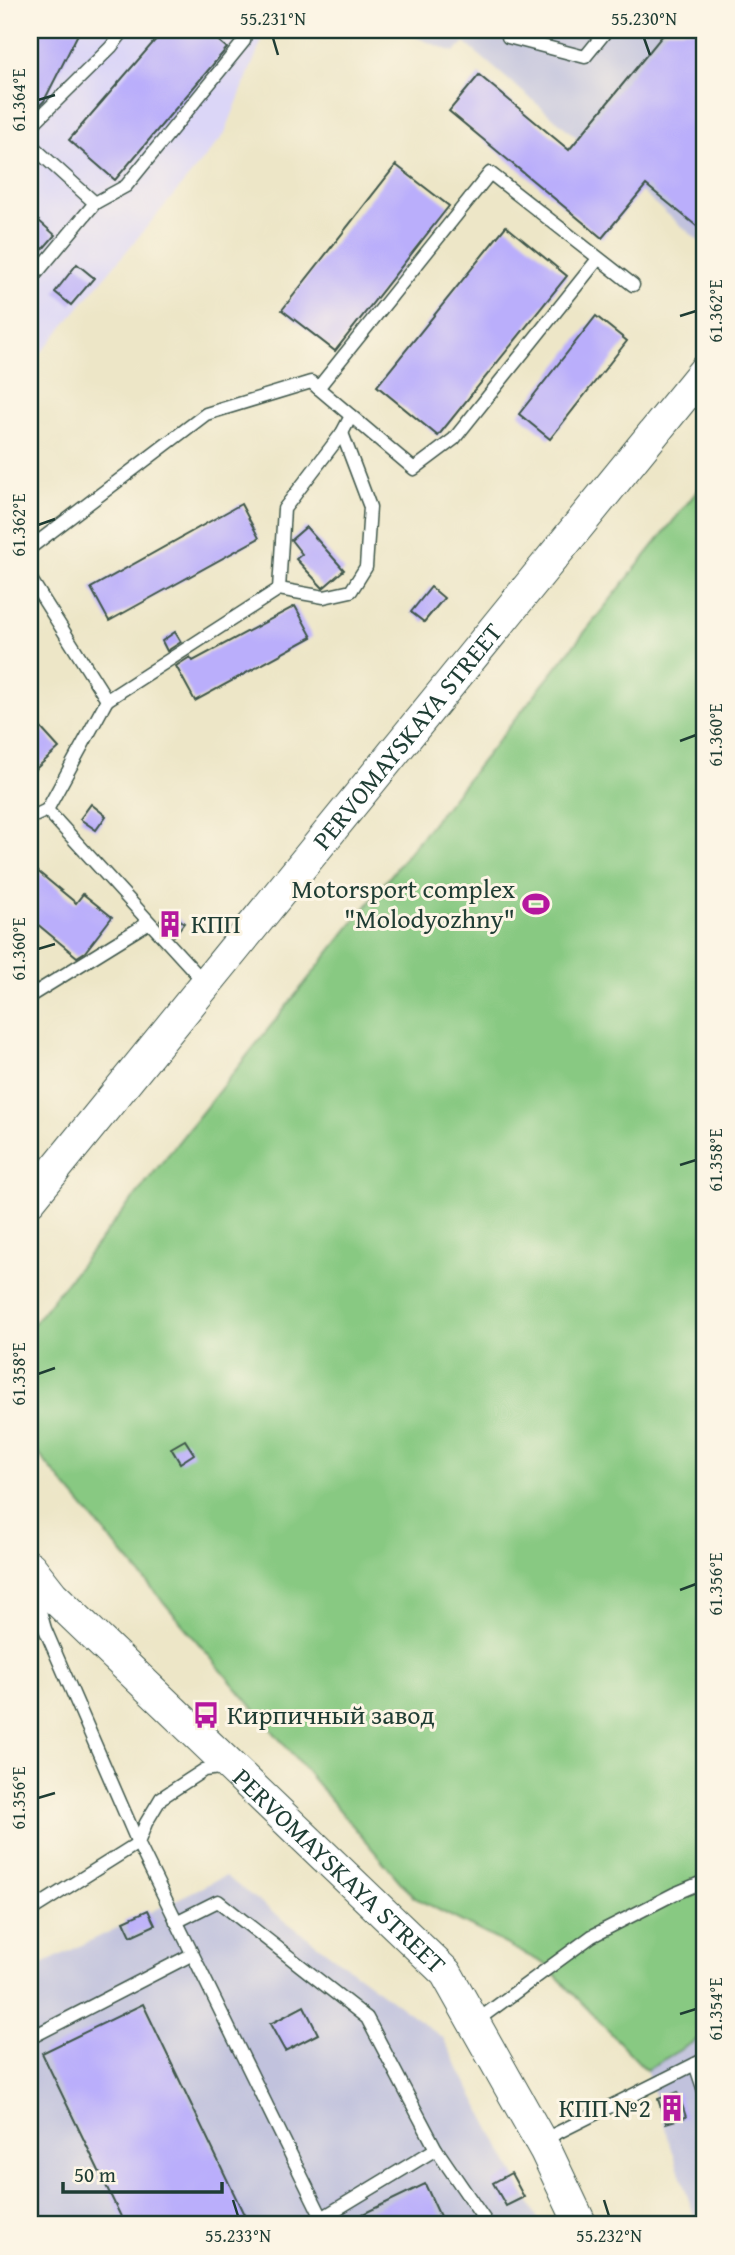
<svg xmlns="http://www.w3.org/2000/svg" width="735" height="2255" viewBox="0 0 735 2255" font-family="'Gentium Book Plus',serif">
	<rect width="100%" height="100%" fill="#fcf5e5"/>
	<filter id="ink" filterUnits="userSpaceOnUse"><feTurbulence type="fractalNoise" baseFrequency=".0143" numOctaves="2"/><feDisplacementMap in="SourceGraphic" scale="14" xChannelSelector="R" yChannelSelector="G"/><feConvolveMatrix kernelMatrix="1 2 1 2 8 2 1 2 1" color-interpolation-filters="sRGB"/></filter>
	<filter id="wash" filterUnits="userSpaceOnUse"><feTurbulence type="fractalNoise" baseFrequency=".00686" numOctaves="4" result="noise"/><feDisplacementMap in="SourceGraphic" scale="28" xChannelSelector="R" yChannelSelector="G"/><feGaussianBlur stdDeviation="1.57" result="paint"/><feColorMatrix in="noise" values="0 0 0 0 0 0 0 0 0 0 0 0 0 0 0 0 0 1.4 0 .05"/><feComposite in="paint" operator="in"/></filter>
	<g filter="url(#wash)">
		<rect width="100%" height="100%" fill="#ede6c7"/>
		<!-- built -->
		<polygon fill="#dbd6f7" points="30,30 266,30 224,135 30,366"/>
		<!-- industrial -->
		<g fill="#c1c2dd">
			<polygon points="397,30 705,30 705,246 465,43 454,52"/>
			<polygon points="225,1876 443,2038 541,2225 30,2225 30,1970"/>
			<polygon points="705,2035 705,2225 697,2225 646,2070"/>
		</g>
		<!-- pitch -->
		<polygon fill="#88c982" stroke="#54835b" stroke-width="2" points="705,481 705,2035 646,2070 545,1964 413,1897 30,1444 30,1328"/>
		<g id="blocks">
			<!-- building -->
			<g fill="#baaefb">
				<polygon points="39,30 80,30 44,101 30,115 30,48"/>
				<polygon points="164,30 206,30 227,48 115,180 69,140"/>
				<polygon points="667,30 705,30 705,144 698,153 705,159 705,233 646,185 602,238 449,111 479,75 569,150"/>
				<polygon points="396,165 449,206 335,351 282,310"/>
				<polygon points="30,213 55,235 30,264"/>
				<polygon points="506,226 567,276 438,436 377,386"/>
				<polygon points="77,264 94,278 71,305 55,292"/>
				<polygon points="596,316 627,341 550,439 519,414"/>
				<polygon points="241,504 259,538 109,621 91,588"/>
				<polygon points="306,527 344,570 323,588 296,559 302,554 291,540"/>
				<polygon points="431,587 444,598 424,622 411,612"/>
				<polygon points="295,606 312,637 195,701 176,666 190,657 193,661"/>
				<polygon points="175,632 181,642 167,651 162,641"/>
				<polygon points="30,716 59,748 30,774"/>
				<polygon points="91,804 106,816 96,830 80,819"/>
				<polygon points="30,865 76,903 83,894 112,917 85,952 77,957 30,918"/>
				<polygon points="168,910 184,923 174,936 160,920"/>
				<polygon points="185,1440 194,1454 180,1463 171,1448"/>
				<polygon points="148,1910 155,1925 131,1936 124,1921"/>
				<polygon points="143,2004 249,2225 125,2225 42,2053"/>
				<polygon points="304,2006 318,2034 285,2051 270,2024"/>
				<polygon points="678,2092 686,2117 666,2123 658,2099"/>
				<polygon points="511,2173 524,2197 506,2206 493,2183"/>
				<polygon points="425,2184 444,2225 340,2225"/>
			</g>
		</g>
	</g>
	<g filter="url(#ink)">
		<use href="#blocks" fill-opacity="0" stroke="#3e564a" stroke-width="2"/>
		<g fill="none" stroke-linecap="round" stroke-linejoin="round">
			<defs>
				<g id="service">
					<polyline points="514,30 508,37 585,57 607,30"/>
					<polyline points="30,127 111,47 124,30"/>
					<polyline points="30,144 95,203"/>
					<polyline points="30,281 95,203 126,186 244,41 246,30"/>
					<polyline points="318,388 490,173 633,285"/>
					<polyline points="30,548 206,414 311,382 414,469 454,439 598,259"/>
					<polyline points="30,578 107,700 47,810 205,983"/>
					<polyline points="279,589 324,597 351,591 366,567 370,507 342,433"/>
					<polyline points="107,700 279,589 284,509 342,433 351,416"/>
					<polyline points="30,818 47,810"/>
					<polyline points="30,996 148,923"/>
					<polyline points="33,1586 45,1629 138,1843 322,2218 436,2149 488,2225"/>
					<polyline points="30,1911 138,1843 146,1823 161,1798 204,1770 227,1767"/>
					<polyline points="176,1922 218,1901 367,2018 436,2149"/>
					<polyline points="475,2022 592,1936 674,1894 705,1881"/>
					<polyline points="30,2038 191,1955"/>
					<polyline points="695,2064 705,2094"/>
					<polyline points="541,2141 705,2059"/>
				</g>
				<g id="tertiary">
					<path id="s1" d="M30,1200L705,370"/>
					<path id="s2" d="M30,1567L52,1595L446,1973L546,2151L581,2225"/>
				</g>
			</defs>
			<!-- service casing -->
			<use href="#service" stroke="#3e564a" stroke-width="15"/>
			<!-- tertiary casing -->
			<use href="#tertiary" stroke="#3e564a" stroke-width="34"/>
			<!-- service -->
			<use href="#service" stroke="#fff" stroke-width="12"/>
			<!-- tertiary -->
			<use href="#tertiary" stroke="#fff" stroke-width="32"/>
		</g>
	</g>
	<!-- ticks -->
	<path fill="none" stroke="#1f3d34" stroke-width="2.5" d="M273,38L278,55M644,38L650,55M38,100L55,95M680,316L696,311M38,525L55,519M680,741L696,735M38,949L55,944M680,1165L696,1160M38,1374L55,1368M680,1590L696,1584M38,1798L55,1793M680,2014L696,2009M233,2200L238,2216M604,2200L609,2216"/>
	<!-- icons -->
	<defs>
		<symbol id="stadium-bare" viewBox="-9 -9 18 18"><path d="M0-5a6.5 5 0 1 0 0 10a6.5 5 0 1 0 0-10ZM-3.5-1.8h7v3.6h-7Z" fill="#b5179e" stroke="#fcf5e5" stroke-width="2.5" paint-order="stroke"/></symbol>
		<symbol id="building-bare" viewBox="-9 -9 18 18"><path d="M-4-6H4V6H1V3H-1V6H-4ZM-2.5-4.3h1.7v1.8h-1.7ZM.8-4.3h1.7v1.8H.8ZM-2.5-1h1.7V.8h-1.7ZM.8-1h1.7V.8H.8Z" fill="#b5179e" stroke="#fcf5e5" stroke-width="2.5" paint-order="stroke"/></symbol>
		<symbol id="bus-bare" viewBox="-9 -9 18 18"><path d="M-5-6H5V4H4V6H2V4H-2V6H-4V4H-5ZM-3.5-4V0h7V-4ZM-3.5 1.2v1.5H-2V1.2ZM2 1.2v1.5H3.5V1.2Z" fill="#b5179e" stroke="#fcf5e5" stroke-width="2.5" paint-order="stroke"/></symbol>
	</defs>
	<g fill-rule="evenodd">
		<use href="#stadium-bare" x="517" y="885" width="38" height="38"/>
		<use href="#building-bare" x="151" y="905" width="38" height="38"/>
		<use href="#bus-bare" x="187" y="1696" width="38" height="38"/>
		<use href="#building-bare" x="653" y="2089" width="38" height="38"/>
	</g>
	<g text-anchor="middle" stroke-width="6" stroke-linejoin="round" paint-order="stroke">
		<!-- street labels -->
		<g font-size="26" fill="#1f3d34" stroke="#fcf5e5">
			<text dy="9" stroke="none"><textPath href="#s1" startOffset="598">PERVOMAYSKAYA STREET</textPath></text>
			<text dy="9" stroke="none"><textPath href="#s2" startOffset="434">PERVOMAYSKAYA STREET</textPath></text>
		</g>
		<!-- poi labels -->
		<g font-size="26" fill="#1f3d34" stroke="#fcf5e5" text-anchor="end">
			<text x="515" y="898">Motorsport complex<tspan x="515" dy="30">"Molodyozhny"</tspan></text>
			<text x="191" y="933" text-anchor="start">КПП</text>
			<text x="227" y="1724" text-anchor="start">Кирпичный завод</text>
			<text x="651" y="2117">КПП №2</text>
		</g>
	</g>
	<!-- margin -->
	<rect width="735" height="2255" fill="none" stroke="#fcf5e5" stroke-width="77"/>
	<!-- scale -->
	<path d="M63 2182v10h159v-10" fill="none" stroke="#1f3d34" stroke-width="3.5"/>
	<text x="74" y="2182" font-size="21" fill="#1f3d34" stroke="#fcf5e5" stroke-width="5" paint-order="stroke">50 m</text>
	<rect x="38" y="38" width="658" height="2178" fill="none" stroke="#1f3d34" stroke-width="2.5"/>
	<g font-size="18" text-anchor="middle" fill="#1f3d34">
		<text x="273" y="25">55.231°N</text>
		<text x="644" y="25">55.230°N</text>
		<text transform="translate(19 100) rotate(-90)" y="6">61.364°E</text>
		<text transform="translate(716 311) rotate(-90)" y="6">61.362°E</text>
		<text transform="translate(19 525) rotate(-90)" y="6">61.362°E</text>
		<text transform="translate(716 735) rotate(-90)" y="6">61.360°E</text>
		<text transform="translate(19 949) rotate(-90)" y="6">61.360°E</text>
		<text transform="translate(716 1160) rotate(-90)" y="6">61.358°E</text>
		<text transform="translate(19 1374) rotate(-90)" y="6">61.358°E</text>
		<text transform="translate(716 1584) rotate(-90)" y="6">61.356°E</text>
		<text transform="translate(19 1798) rotate(-90)" y="6">61.356°E</text>
		<text transform="translate(716 2009) rotate(-90)" y="6">61.354°E</text>
		<text x="238" y="2242">55.233°N</text>
		<text x="609" y="2242">55.232°N</text>
	</g>
</svg>
